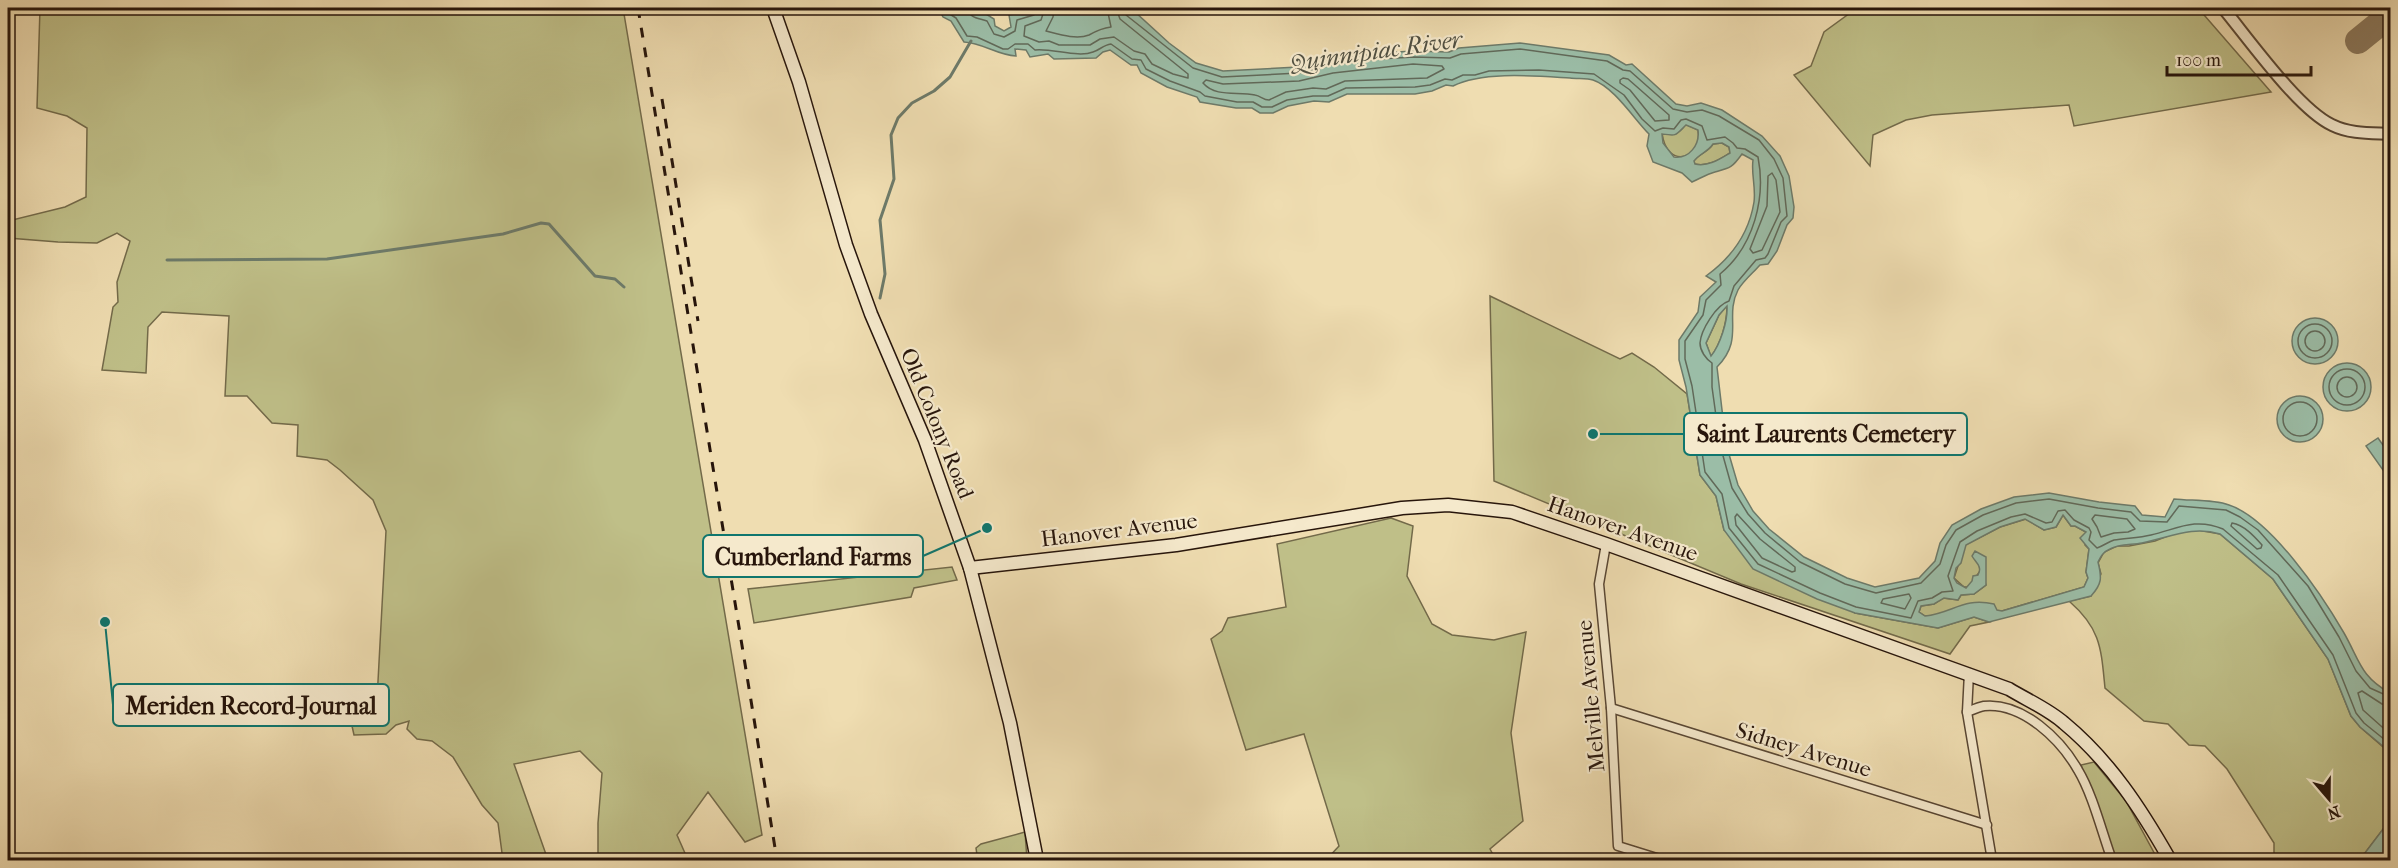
<svg xmlns="http://www.w3.org/2000/svg" width="2398" height="868" viewBox="0 0 2398 868" font-family="'IM FELL French Canon',serif">
	<rect width="100%" height="100%" fill="#efddb1"/>
	<filter id="stains"><feTurbulence type="fractalNoise" baseFrequency=".00333" numOctaves="4"/><feColorMatrix values="0 0 0 0 .2 0 0 0 0 .09 0 0 0 0 .02 0 0 0 .5 -.17"/></filter>
	<radialGradient id="worn" r=".72"><stop offset=".6" stop-color="#630" stop-opacity="0"/><stop offset="1" stop-color="#630" stop-opacity=".3"/></radialGradient>
	<!-- green -->
	<g fill="#bfbf88" stroke="#736a4a" stroke-width="1.5">
		<polygon points="40,8 623,8 762,835 745,842 708,792 677,835 688,860 598,860 598,823 602,773 580,751 514,764 548,860 452,860 496,859 502,853 498,823 482,805 453,757 432,741 417,739 407,729 409,721 396,725 386,734 354,735 352,726 367,715 377,700 386,531 373,500 340,470 327,460 297,456 298,425 272,423 247,396 225,396 229,316 162,312 148,327 146,373 102,370 113,307 118,302 117,282 130,241 117,233 97,243 58,242 8,238 8,221 65,207 86,197 87,128 67,116 37,108"/>
		<polygon points="1857,8 2198,8 2271,92 2074,126 2069,105 1932,115 1906,120 1873,135 1870,166 1794,75 1811,66 1824,32"/>
		<path d="M1686,124L1698,130C1703,158 1667,171 1662,133C1675,136 1677,135 1686,124Z"/>
		<path d="M1722,143L1729,147L1730,153C1720,159 1709,167 1695,164L1693,161C1700,153 1708,152 1713,144Z"/>
		<polygon points="1490,296 1620,359 1632,353 1654,367 1687,394 1700,475 1716,496 1724,530 1855,613 1938,628 1974,617 1989,622 1970,626 1950,654 1741,584 1494,481"/>
		<path d="M1727,305C1727,323 1721,343 1711,357L1706,343L1719,315Z"/>
		<polygon points="2063,515 2071,526 2075,526 2086,532 2085,545 2089,549 2086,572 2088,578 2084,587 2002,611 1925,616 1919,612 1921,606 1934,604 1943,598 1958,600 1961,595 1974,594 1986,585 1979,564 1980,571 1969,587 1964,587 1954,578 1965,545 2000,527 2026,519 2044,530 2056,527"/>
		<polygon points="1391,518 1413,526 1407,576 1432,624 1452,635 1494,640 1526,632 1511,733 1523,821 1490,849 1496,860 1326,860 1339,846 1304,734 1246,750 1211,639 1222,631 1228,618 1286,607 1277,544"/>
		<path d="M2198,530L2220,534L2273,579L2328,659L2351,716L2360,727L2390,753V820L2365,853L2354,860H2274V843L2227,769L2205,746L2189,745L2168,724L2144,721L2105,688C2101,648 2101,629 2069,601L2091,596L2101,574L2098,563L2104,552L2117,546H2129L2155,541L2175,533Z"/>
		<polygon points="952,567 957,580 914,588 911,597 754,623 748,589"/>
		<polygon points="2094,762 2126,801 2158,860 2113,860 2081,765"/>
		<polygon points="1025,832 1027,860 973,860 977,855 976,848 981,844"/>
	</g>
	<!-- water -->
	<g fill="#9bbda7" stroke="#6d7a69" stroke-width="1.5" fill-rule="evenodd">
		<path d="M938,8H972L979,14H986L994,19L995,26L1004,31L1011,27L1009,15L1043,8H1121L1135,12L1169,43L1196,63L1223,71L1298,67L1331,60L1379,53L1414,51L1449,52L1459,48L1520,43L1609,55L1626,65L1632,64L1676,104L1687,106L1701,103L1722,110L1762,136L1780,156L1789,176L1794,207L1793,218L1787,225L1777,251L1768,264L1760,265C1754,272 1743,281 1738,290C1724,317 1745,339 1717,367L1726,444L1738,485L1753,511L1769,529L1804,557L1847,578L1875,587L1919,578L1935,561L1940,543L1952,525L1981,509L2014,497L2049,493L2099,502L2135,506L2142,515L2165,517L2174,499C2191,501 2212,499 2229,505C2271,519 2322,595 2344,633C2360,661 2360,676 2390,693V752L2360,727L2351,716L2328,659L2273,579L2220,534C2192,525 2169,538 2142,543C2131,545 2119,544 2110,549C2103,552 2101,556 2098,562C2102,578 2102,584 2091,596L1989,622L1974,617L1938,628L1855,613L1817,599L1753,569L1724,530L1716,496L1700,475L1686,387L1679,360V340L1698,312L1700,297L1716,282L1706,276C1731,258 1749,233 1754,202C1756,187 1751,174 1753,160L1742,154C1732,168 1730,168 1715,172C1707,174 1699,179 1692,182L1682,173L1653,162L1647,146L1649,134C1634,119 1614,87 1593,80C1587,78 1577,79 1570,78C1536,76 1483,71 1453,86L1446,85L1432,91L1415,94H1347L1329,102L1314,101L1288,106L1273,113H1260L1252,108H1236L1200,102L1197,97L1167,87L1141,73L1137,65H1131L1110,50L1103,52L1096,58L1054,59L1048,54L1030,57L1026,50L1015,49L1016,56C997,55 983,43 964,42L951,21L943,17ZM1686,125L1698,130C1700,145 1689,159 1674,157L1663,143L1662,134C1677,136 1675,136 1686,125ZM1722,143L1729,147L1730,153C1720,159 1708,167 1695,164L1694,161C1700,153 1708,152 1713,144ZM1727,306C1728,321 1720,345 1711,356L1706,343L1719,315ZM2063,515L2071,526H2075L2086,532L2080,538L2089,549L2086,572L2088,578L2084,587L2002,611L1997,610L1994,604C1963,597 1953,613 1925,616L1919,612L1921,606L1934,604L1944,598L1958,600L1961,595L1974,594L1986,585V557L1975,551L1972,556C1975,562 1983,566 1978,575L1973,576L1972,581L1966,588L1957,583L1954,578L1956,568L1961,563L1966,545L2000,527L2025,519L2044,530L2056,527Z"/>
		<circle cx="2315" cy="341" r="23"/>
		<circle cx="2347" cy="387" r="24"/>
		<circle cx="2300" cy="419" r="23"/>
		<polygon points="2378,438 2390,455 2390,480 2366,446"/>
		<polygon points="2390,820 2390,860 2354,860 2365,853"/>
	</g>
	<g fill="none" stroke-linecap="round" stroke-linejoin="round">
		<!-- shore -->
		<g stroke="#616959" stroke-width="1.5">
			<path d="M945,8L948,13L956,18L967,36L977,37L1003,49H1008L1015,44H1028L1035,50C1052,48 1078,58 1093,52C1100,50 1103,45 1111,44L1132,59L1141,60L1146,69L1170,81L1200,92L1205,96L1237,102H1253L1262,107H1272L1287,100L1313,96H1328L1346,88L1415,87L1430,85L1445,79L1452,80L1463,75H1475L1489,71L1539,70L1594,74L1624,95L1642,119L1655,131L1663,128L1674,129L1681,120L1686,119L1702,126L1707,140L1725,137L1733,143L1737,148L1745,149L1758,157C1766,198 1754,246 1720,274L1721,285L1706,300L1703,315L1685,341V359L1692,386L1705,472L1722,494L1729,528L1758,564L1820,593L1856,607L1911,618L1918,601L1932,598L1942,592L1953,591L1948,576L1960,542L1977,531L2011,517L2025,514L2046,523L2052,522L2058,511L2065,510L2074,520L2089,528L2091,532L2089,540L2097,548C2103,546 2108,542 2114,540C2124,538 2139,538 2151,535C2177,529 2195,517 2223,529L2278,575L2333,655L2356,713L2364,723L2390,744"/>
			<path d="M968,8C969,19 979,18 987,21L994,34L1004,37L1015,31L1017,20L1034,15L1038,8"/>
			<polyline points="1045,8 1041,20 1025,26 1024,36 1039,42 1049,41 1059,45 1090,45 1100,39 1114,37 1134,51 1145,54 1152,64 1173,74 1188,78 1188,74 1120,19 1116,8"/>
			<path d="M1054,8L1053,17L1046,31C1058,34 1076,40 1089,35C1096,31 1103,28 1111,27L1107,8"/>
			<path d="M1124,8L1126,15L1193,68L1222,77L1299,73L1332,65L1379,59L1414,57L1450,58L1461,54L1520,49L1607,61L1623,70L1630,71L1673,109L1687,112L1702,110L1719,116L1759,140L1774,159L1783,178L1787,216L1781,222L1768,254L1765,258L1756,260L1734,286L1729,301C1716,305 1701,330 1700,343C1700,351 1706,359 1712,363V387L1720,445L1732,488L1748,514L1765,533L1800,562L1845,584L1876,593L1921,583L1940,564L1946,545L1956,530L1983,515L2016,503L2049,499L2098,508L2131,512L2140,521L2167,522L2179,506L2226,510L2240,517L2258,530L2308,586L2339,637L2356,671L2370,688L2390,697"/>
			<path d="M1413,64L1442,66L1444,69L1427,78L1345,81L1326,89L1313,88L1286,92L1269,100C1263,100 1261,96 1255,95C1238,91 1216,98 1203,83L1206,80L1223,84L1299,81L1333,73Z"/>
			<polygon points="1623,78 1628,79 1669,115 1669,120 1655,121 1630,90 1620,83 1620,80"/>
			<polygon points="1772,173 1776,180 1780,212 1762,250 1753,253 1750,249 1767,206 1768,176"/>
			<circle cx="2315" cy="341" r="17"/>
			<circle cx="2315" cy="341" r="10"/>
			<circle cx="2347" cy="387" r="18"/>
			<circle cx="2347" cy="387" r="10"/>
			<circle cx="2300" cy="419" r="17"/>
			<polygon points="1737,514 1760,539 1795,567 1795,571 1792,572 1762,558 1736,525 1735,517"/>
			<polygon points="2095,515 2127,519 2135,529 2128,532 2114,533 2101,537 2097,527 2092,519"/>
			<path d="M2232,523C2244,525 2254,536 2262,545L2261,548L2257,549L2231,526Z"/>
			<polygon points="1909,594 1911,598 1905,609 1881,603 1883,599"/>
			<polyline points="2390,705 2382,704 2362,691 2358,693 2363,710 2390,734"/>
		</g>
		<!-- stream -->
		<g stroke="#6d7a69" stroke-width="3">
			<polyline points="167,260 327,259 503,234 541,223 549,224 595,276 615,279 624,287"/>
			<polyline points="880,298 885,274 880,220 894,179 891,135 898,118 912,103 934,91 950,77 971,41"/>
		</g>
		<!-- taxiway -->
		<polyline stroke="#8b795e" stroke-width="26" points="2358,41 2390,15"/>
		<defs>
			<g id="minor">
				<polyline points="1606,544 1599,584 1611,708 1618,846 1663,860"/>
				<polyline points="1969,673 1967,712 1992,860"/>
				<polyline points="1611,708 1987,825"/>
				<path d="M1967,712C1972,710 1979,707 1984,706C2023,702 2061,740 2078,770C2093,795 2102,833 2112,860"/>
			</g>
			<path id="tertiary" d="M2223,8C2248,38 2298,109 2332,125C2350,134 2371,133 2390,134"/>
			<g id="secondary">
				<polyline points="773,8 799,82 846,245 871,314 925,440 970,568 1010,723 1037,860"/>
				<path d="M970,568L1176,545L1402,508L1448,505L1512,512L1606,544L2009,689C2027,700 2048,709 2064,723C2110,761 2141,809 2170,860"/>
			</g>
		</defs>
		<!-- minor casing -->
		<use href="#minor" stroke="#594734" stroke-width="11"/>
		<!-- tertiary casing -->
		<use href="#tertiary" stroke="#594734" stroke-width="14"/>
		<!-- secondary casing -->
		<use href="#secondary" stroke="#27150b" stroke-width="15"/>
		<!-- minor -->
		<use href="#minor" stroke="#f5e9cc" stroke-width="8"/>
		<!-- tertiary -->
		<use href="#tertiary" stroke="#f5e9cc" stroke-width="10"/>
		<!-- secondary -->
		<use href="#secondary" stroke="#f5e9cc" stroke-width="12"/>
		<!-- rail -->
		<g stroke="#27150b" stroke-width="3" stroke-dasharray="10 10" stroke-linecap="butt">
			<polyline points="638,8 777,860"/>
			<polyline points="662,99 698,321"/>
		</g>
	</g>
	<g text-anchor="middle" stroke-width="4.5" stroke-linejoin="round" paint-order="stroke">
		<!-- street labels -->
		<g font-size="22" fill="#27150b" stroke="#f5e9cc">
			<text transform="translate(938 423) rotate(68)" y="8">Old Colony Road</text>
			<text transform="translate(1623 528) rotate(19)" y="8">Hanover Avenue</text>
			<text transform="translate(1119 529) rotate(-7)" y="8">Hanover Avenue</text>
			<text transform="translate(1590 696) rotate(-95)" y="8">Melville Avenue</text>
			<text transform="translate(1804 749) rotate(17)" y="8">Sidney Avenue</text>
		</g>
		<!-- water labels -->
		<g font-size="24" font-style="italic" fill="#505042" stroke="#f5e9cc">
			<text transform="translate(1376 51) rotate(-8)" y="8">Quinnipiac River</text>
		</g>
	</g>
	<!-- callouts -->
	<path fill="none" stroke="#0f766e" stroke-width="2" d="M1593 434L1684 434M987 528L923 556M105 622L113 705"/>
	<g fill="#0f766e" stroke="#f5e9cc" stroke-width="2">
		<circle cx="1593" cy="434" r="6"/>
		<circle cx="987" cy="528" r="6"/>
		<circle cx="105" cy="622" r="6"/>
	</g>
	<g fill="#f5e9cc" stroke="#0f766e" stroke-width="2">
		<rect x="1684" y="413" width="283" height="42" rx="6"/>
		<rect x="703" y="535" width="220" height="42" rx="6"/>
		<rect x="113" y="684" width="276" height="42" rx="6"/>
	</g>
	<g font-size="24" text-anchor="middle" font-weight="bold" fill="#27150b">
		<text x="1826" y="442">Saint Laurents Cemetery</text>
		<text x="813" y="565">Cumberland Farms</text>
		<text x="251" y="714">Meriden Record-Journal</text>
	</g>
	<!-- margin -->
	<rect width="2398" height="868" fill="none" stroke="#efddb1" stroke-width="30"/>
	<rect x="9" y="9" width="2380" height="850" fill="none" stroke="#27150b" stroke-width="3"/>
	<rect x="15" y="15" width="2368" height="838" fill="none" stroke="#27150b" stroke-width="1.5"/>
	<!-- north arrow -->
	<g transform="translate(2329 799) rotate(160)" stroke="#f5e9cc" stroke-width="4.5" paint-order="stroke">
	<path d="M0-4.5L10 22L0 15L-10 22Z" fill="#27150b"/>
	<text y="-9" font-size="16" font-weight="bold" text-anchor="middle" fill="#27150b">N</text>
	</g>
	<!-- scale -->
	<path d="M2167 66v9h144v-9" fill="none" stroke="#27150b" stroke-width="3"/>
	<text x="2176" y="66" font-size="18" fill="#27150b" stroke="#f5e9cc" stroke-width="4.5" paint-order="stroke">100 m</text>
	<rect width="100%" height="100%" filter="url(#stains)"/>
	<rect width="100%" height="100%" fill="url(#worn)"/>
</svg>
